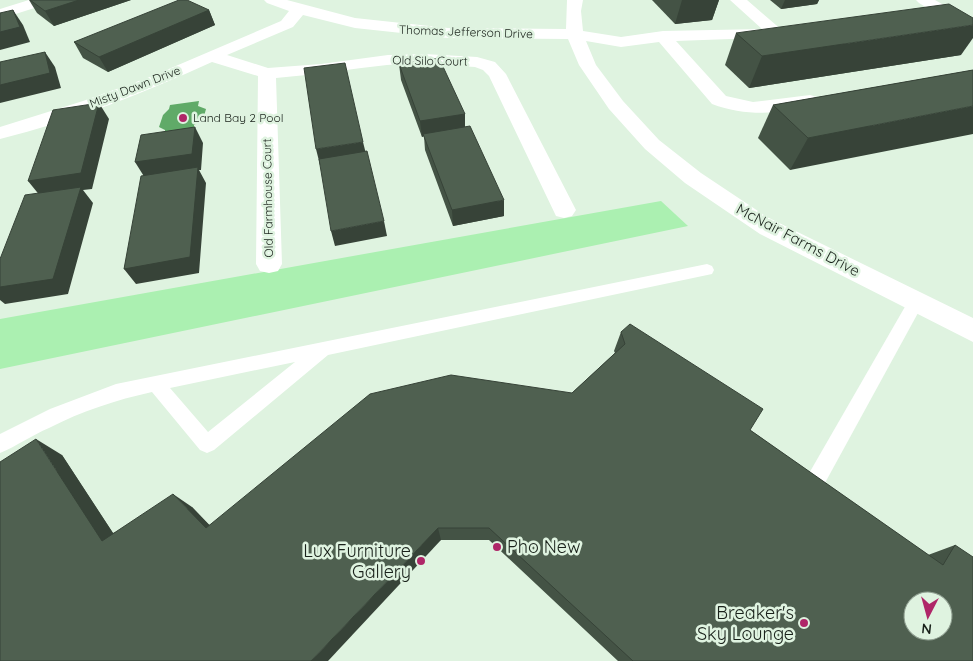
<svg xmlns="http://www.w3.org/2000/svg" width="973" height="661" font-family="Quicksand,sans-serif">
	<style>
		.green { fill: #abf0b1 }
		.water { fill: #60aa68 }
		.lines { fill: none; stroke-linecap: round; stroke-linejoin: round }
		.lane { fill: #fff; fill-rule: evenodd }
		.street { fill: #fff; fill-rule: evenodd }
		.wall { fill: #445345 }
		.shaded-wall { fill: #374338 }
		.building { fill: #4f6050; stroke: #374338; fill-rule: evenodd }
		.poi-dot { fill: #af2668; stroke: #dff3e0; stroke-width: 2 }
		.labels { text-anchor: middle; stroke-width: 5; stroke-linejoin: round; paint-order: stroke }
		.far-street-label { font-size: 12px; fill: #19211a; stroke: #dff3e0 }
		.far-poi-label { font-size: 12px; fill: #19211a; stroke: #dff3e0; text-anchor: start }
		.street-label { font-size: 15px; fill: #19211a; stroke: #dff3e0 }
		.near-poi-label { font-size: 18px; fill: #19211a; stroke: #dff3e0; text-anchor: end }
	</style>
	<rect width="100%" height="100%" fill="#dff3e0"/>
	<path class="green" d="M661,201l27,25 -688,143v-50z"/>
	<path class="water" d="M199,101l-1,5 8,3 -3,11 -9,5v7l-29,4v-6l-6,-3 4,-12 6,-6 1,-4z"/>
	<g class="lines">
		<g class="lane">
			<path d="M707,264l5,2 2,4 -2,4 -384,81 -114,95 -7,3 -7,-3 -48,-58c-36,8 -70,19 -103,36 -17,7 -32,18 -49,25v-19l50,-25 66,-25zM295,362l-87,70 -38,-44z"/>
			<path d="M916,296l6,2 2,4 -110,201 -7,3 -7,-3 -3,-7 3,-7 110,-191z"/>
		</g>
		<g class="street">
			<path d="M29,0h24l-3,3 -50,16v-10z"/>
			<path d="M264,0h23l68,18 93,10 118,1 1,-29h16l-2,11 2,20 38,6 42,-6 99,-2 -32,-29h17l36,31 2,3 -2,3 -107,4 50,55 27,6 57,-7 7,2 2,4 -2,4c-36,9 -70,12 -105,-1l-53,-62 -38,5 -35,-6 10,24 27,36 36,39 42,33 66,44 206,101v24l-213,-108 -75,-51 -40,-34 -36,-40 -30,-44 -11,-26 -120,-1 -93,-10 -52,-13 -10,12 -66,28 41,13 53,-4 67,-9 36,-1 53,3 18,5 11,12 70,136 -4,6 -8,2 -8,-2 -67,-140 -6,-6 -8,-3c-29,-2 -59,-5 -88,-2 -37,4 -74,10 -111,13l6,186 -4,7 -9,2 -9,-2 -4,-7 2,-188 -46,-14c-68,31 -139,59 -212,77v-12l83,-26 67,-24 131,-56 8,-10 -22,-8z"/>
			<path d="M916,0h19l38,22v12l-6,-2 -48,-29z"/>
		</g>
	</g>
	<g class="wall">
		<path d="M29,0h102l-77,26 -17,-13z"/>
		<path d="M652,0h67l-7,20 -37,4z"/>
		<path d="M770,0h49l-2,4 -36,5z"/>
		<path d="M209,10l6,15 -107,47 -25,-14 -9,-16z"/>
		<path d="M736,33l225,22 -212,33 -24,-23z"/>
		<path d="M399,64l66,50v13l39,89 -51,10 -28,-76 -1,-14 -2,1 -21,-57z"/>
		<path d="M973,70l-183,100 -32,-32 15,-33z"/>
		<path d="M621,332l129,98 178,125 27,-10 18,116h-355l-129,-121h-48l-441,121 62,-206 51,78 79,-26 17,18 363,-132 43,-40 -1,-2z"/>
	</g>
	<g class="shaded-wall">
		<path d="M79,0h52l-77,26 -9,-15z"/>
		<path d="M682,0h37l-7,20 -37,4z"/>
		<path d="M785,0h34l-2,4 -36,5z"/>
		<path d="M13,10l10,15 7,17 -30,8v-18z"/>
		<path d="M209,10l6,15 -107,47 -9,-15z"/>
		<path d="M973,25v13l-12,17 -212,33 13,-32z"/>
		<path d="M45,52l10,15 6,21 -61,15v-18z"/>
		<path d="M99,103l10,16 -17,70 -9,1 10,13 -25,91 -63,10 -5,-4v-13l41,-90 -13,-16z"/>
		<path d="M973,106v28l-183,36 18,-32z"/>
		<path d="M465,114v15l-42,5 1,2 -2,1 -2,-16z"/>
		<path d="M195,127l8,16 -2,27h-2l7,13 -7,90 -63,11 -12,-15 21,-91 -10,-16z"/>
		<path d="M363,142l4,16 -47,7 -4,-16z"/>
		<path d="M504,200v16l-51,10 -1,-16z"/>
		<path d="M384,221l3,15 -52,10 -4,-15z"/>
		<path d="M36,439l26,16 64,98 -24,-12z"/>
		<path d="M173,494l19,13 32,33 -18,-12z"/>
		<path d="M438,528l3,12 -113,121h-17z"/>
	</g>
	<g class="building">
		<path d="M30,0h49l-34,11z"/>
		<path d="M179,0h8l22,10 -110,47 -25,-15z"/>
		<path d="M949,4l24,14v7l-211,31 -26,-23z"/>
		<path d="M13,10l7,17 -20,5v-19z"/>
		<path d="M45,52l5,21 -50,12v-23z"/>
		<path d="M439,58l26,56 -45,7 -21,-57z"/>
		<path d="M345,63l18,79 -47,7 -12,-81z"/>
		<path d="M973,70v36l-165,32 -35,-33z"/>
		<path d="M99,103l-18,70 -53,8 25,-71z"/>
		<path d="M470,126l34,74 -52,10 -29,-76z"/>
		<path d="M195,127l-3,27 -57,8 6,-27z"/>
		<path d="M367,151l17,70 -53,10 -12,-72z"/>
		<path d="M198,167l-8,90 -66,12 17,-93z"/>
		<path d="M81,187l-28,92 -53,8v-28l25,-64z"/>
		<path d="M630,324l133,85 -13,21 193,135 12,-20 18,12v104h-340l-144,-133h-51l-127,133h-311v-199l36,-23 66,102 71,-47 33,34 164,-134 81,-19 121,18 53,-49 -4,-12zM913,601h30v30h-30z"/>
	</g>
	<g class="poi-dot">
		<circle cx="183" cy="118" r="5"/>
		<circle cx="497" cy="547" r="5"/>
		<circle cx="421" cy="561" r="5"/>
		<circle cx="804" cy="623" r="5"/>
	</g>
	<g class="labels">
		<g class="far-street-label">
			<text transform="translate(466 32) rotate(2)" y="4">Thomas Jefferson Drive</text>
			<text transform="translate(430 61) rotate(1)" y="4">Old Silo Court</text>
			<text transform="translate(135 87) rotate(-21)" y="4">Misty Dawn Drive</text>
			<text transform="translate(268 198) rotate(-91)" y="4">Old Farmhouse Court</text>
		</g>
		<g class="far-poi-label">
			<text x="193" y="122">Land Bay 2 Pool</text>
		</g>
		<g class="street-label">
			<text transform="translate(798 240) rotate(28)" y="5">McNair Farms Drive</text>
		</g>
		<g class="near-poi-label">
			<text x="507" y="553" text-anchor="start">Pho New</text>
			<text x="411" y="557">Lux Furniture<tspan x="411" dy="21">Gallery</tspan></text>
			<text x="794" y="619">Breaker's<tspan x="794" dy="21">Sky Lounge</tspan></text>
		</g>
	</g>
	<g transform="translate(928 616) rotate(186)"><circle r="24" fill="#dff3e0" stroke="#909f91"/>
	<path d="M0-4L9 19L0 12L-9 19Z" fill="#af2668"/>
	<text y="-8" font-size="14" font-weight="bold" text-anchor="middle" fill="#19211a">N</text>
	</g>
</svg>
